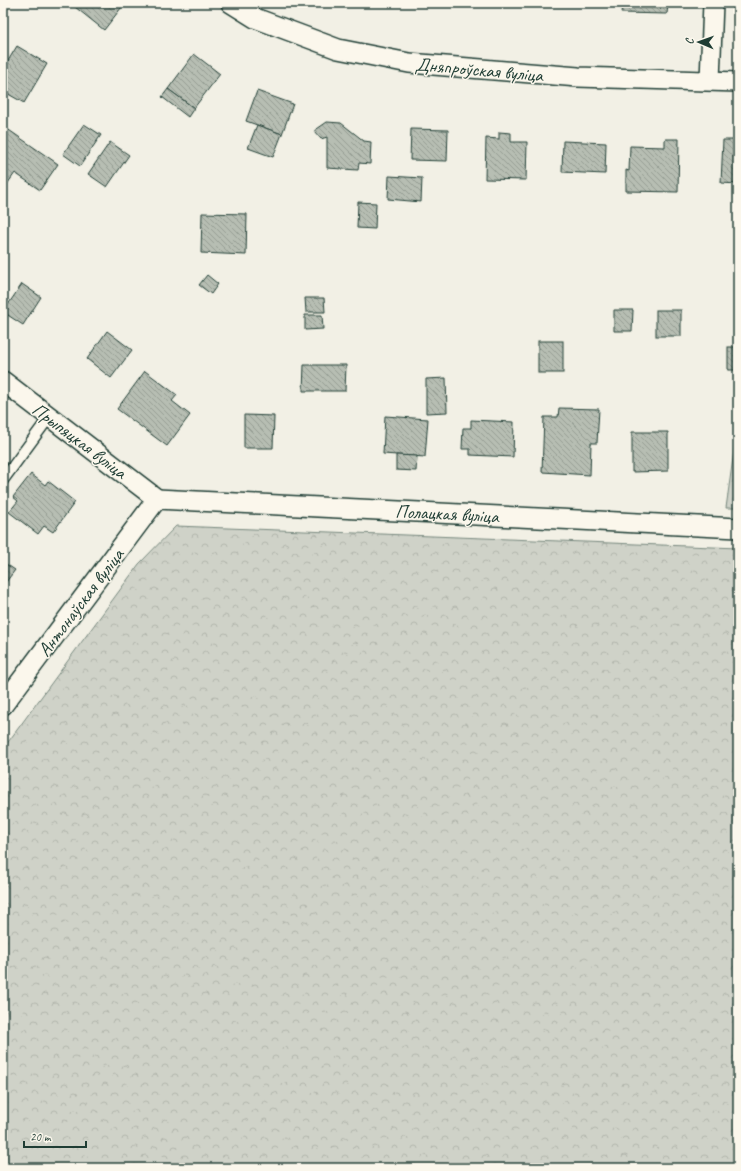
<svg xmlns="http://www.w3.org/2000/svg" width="741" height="1171" font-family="Caveat,sans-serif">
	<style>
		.forest { fill: url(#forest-crowns); stroke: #77887e }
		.building { fill: url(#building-back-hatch); stroke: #1f3d34 }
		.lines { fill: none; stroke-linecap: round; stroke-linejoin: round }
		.lane-casing { stroke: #1f3d34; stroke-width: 13 }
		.street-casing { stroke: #1f3d34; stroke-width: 22 }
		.lane { stroke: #fbf7ec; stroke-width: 10 }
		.street { stroke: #fbf7ec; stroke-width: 19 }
		.labels { text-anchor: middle; stroke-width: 3; stroke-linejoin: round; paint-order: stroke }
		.street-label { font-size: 19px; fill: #1f3d34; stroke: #fbf7ec }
	</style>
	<defs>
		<pattern id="forest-crowns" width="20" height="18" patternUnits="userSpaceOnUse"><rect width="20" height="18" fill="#cfd2c8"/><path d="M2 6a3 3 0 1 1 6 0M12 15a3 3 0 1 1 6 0" fill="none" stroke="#b1b5ac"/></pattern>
		<pattern id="building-back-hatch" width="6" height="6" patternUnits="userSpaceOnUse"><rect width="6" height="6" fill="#b7beb3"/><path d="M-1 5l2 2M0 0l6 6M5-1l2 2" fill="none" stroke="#949c92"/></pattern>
	</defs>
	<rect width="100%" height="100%" fill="#f2f0e5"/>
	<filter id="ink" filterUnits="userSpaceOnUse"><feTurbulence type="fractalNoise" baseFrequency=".025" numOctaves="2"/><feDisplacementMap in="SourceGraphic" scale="8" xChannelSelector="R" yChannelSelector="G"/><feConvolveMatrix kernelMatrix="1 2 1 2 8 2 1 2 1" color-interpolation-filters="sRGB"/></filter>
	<g filter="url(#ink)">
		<g class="forest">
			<path d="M738,422v86h-12z"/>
			<path d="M176,526l562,22v620h-735v-419l136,-185z"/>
		</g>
		<g class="building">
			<path d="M70,3h55l-21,27z"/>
			<path d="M622,3h46l-1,11 -46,-1z"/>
			<path d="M17,46l30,18 -23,39 -21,-12v-22z"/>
			<path d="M194,54l26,20 -26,34 -26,-19z"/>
			<path d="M168,89l26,19 -6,9 -26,-20z"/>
			<path d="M257,91l36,13 -11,30 -36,-13z"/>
			<path d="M327,122l14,1 23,18 7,1 -1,22 -11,-1 -1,7 -31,-2v-31l-6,2 -7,-8z"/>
			<path d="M84,124l17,11 -21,31 -17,-12z"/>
			<path d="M257,125l25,9 -9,23 -25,-9z"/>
			<path d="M3,126l55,38 -18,26 -25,-17 -12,17z"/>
			<path d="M411,129l37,1 -1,31 -37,-1z"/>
			<path d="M499,132l12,1v9h16l-1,38 -41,-1 1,-41 13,1z"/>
			<path d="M665,139h14l-1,53 -52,-1v-21l3,1 1,-25 35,1z"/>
			<path d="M723,140h15v44l-17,-1z"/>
			<path d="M563,141l43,2 -1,31 -43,-2z"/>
			<path d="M110,142l19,13 -22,32 -19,-13z"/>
			<path d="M389,176l33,2 -1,24 -33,-3z"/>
			<path d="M358,202l18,1 -1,26 -18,-1z"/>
			<path d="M202,213l45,1 -1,41 -45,-2z"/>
			<path d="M207,275l11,9 -7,10 -12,-9z"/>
			<path d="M22,284l19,13 -18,28 -20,-13z"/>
			<path d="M305,298h19l1,14h-19z"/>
			<path d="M614,310h19l-1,21h-18z"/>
			<rect x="656" y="310" width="25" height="26"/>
			<path d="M305,315h17l1,14 -18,1z"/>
			<path d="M107,331l25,19 -21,28 -24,-19z"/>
			<rect x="538" y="341" width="25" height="32"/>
			<rect x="728" y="347" width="10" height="23"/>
			<path d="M304,365h42l-1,26h-42z"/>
			<path d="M145,371l32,24 -5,6 18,14 -23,31 -50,-37z"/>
			<path d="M446,378l1,34 -21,1v-34z"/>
			<path d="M559,408l40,1 -2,34h-6l-1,32 -48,-3 2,-55h14z"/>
			<path d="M244,415l30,1 -1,32h-29z"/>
			<path d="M385,416l43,3 -3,38 -42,-3z"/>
			<path d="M471,420l43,2 -1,35 -43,-2v-6h-8l1,-21h8z"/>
			<path d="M632,432h36v39l-36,1z"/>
			<path d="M396,455l21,1 -1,15 -20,-1z"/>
			<path d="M31,474l14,11 3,-4 27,21 -22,30 -9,-6 -6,8 -29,-22 9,-11 -5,-4z"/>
			<path d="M3,562l12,8 -12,16z"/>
		</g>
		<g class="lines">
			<g class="lane-casing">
				<path id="lane" d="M3,480l47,-64"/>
			</g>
			<g class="street-casing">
				<g id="street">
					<path d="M231,3l24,15 83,31 71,14 169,14 160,5"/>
					<path d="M710,80l3,-77"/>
					<path d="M3,381l154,118"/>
					<path d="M157,499l581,29"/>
					<path d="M3,705l154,-206"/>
				</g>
			</g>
			<use href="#lane" class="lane"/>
			<use href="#street" class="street"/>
		</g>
	</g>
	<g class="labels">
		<g class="street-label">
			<text transform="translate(479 69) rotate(5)" y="7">Дняпроўская вуліца</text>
			<text transform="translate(80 440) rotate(37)" y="7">Прыпяцкая вуліца</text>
			<text transform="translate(447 513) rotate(3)" y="7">Полацкая вуліца</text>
			<text transform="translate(80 602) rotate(-53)" y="7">Антонаўская вуліца</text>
		</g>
	</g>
	<rect width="741" height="1171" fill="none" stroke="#fbf7ec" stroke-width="16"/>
	<rect x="8" y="8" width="725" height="1155" fill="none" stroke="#1f3d34" stroke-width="1.5" filter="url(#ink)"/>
	<g transform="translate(699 42) rotate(272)" stroke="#fbf7ec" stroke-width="3" paint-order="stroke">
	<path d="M0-3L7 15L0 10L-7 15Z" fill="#1f3d34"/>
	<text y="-6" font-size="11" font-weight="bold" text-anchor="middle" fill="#1f3d34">С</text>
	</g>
	<path d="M24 1141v6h62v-6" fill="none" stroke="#1f3d34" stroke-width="2"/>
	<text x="30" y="1141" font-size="12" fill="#1f3d34" stroke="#fbf7ec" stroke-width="3" paint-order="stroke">20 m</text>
</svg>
